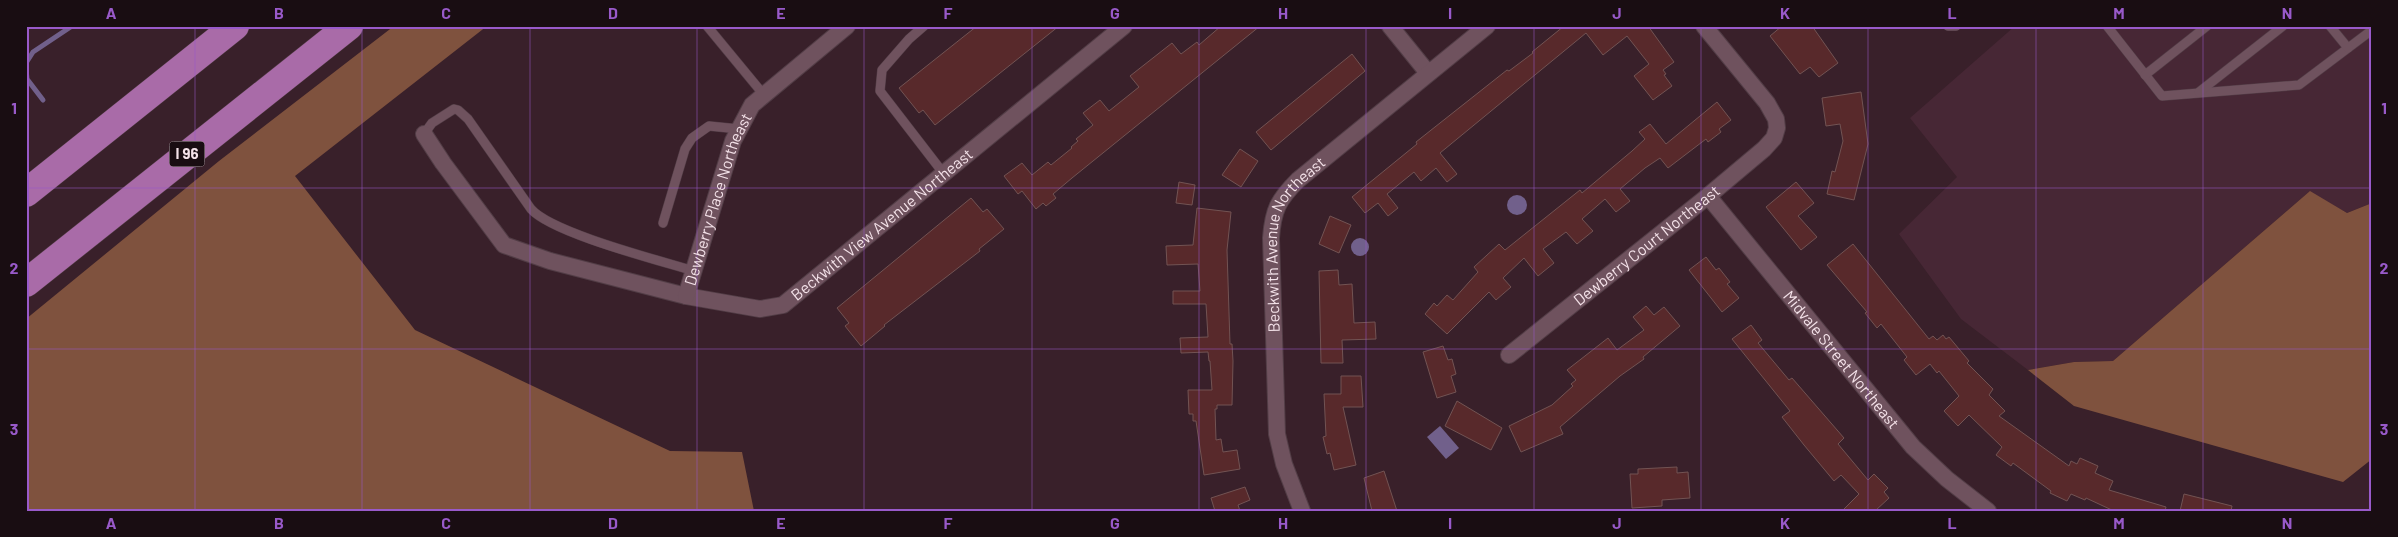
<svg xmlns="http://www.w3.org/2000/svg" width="2398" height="537" font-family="Barlow,sans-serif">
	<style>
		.built { fill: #472735 }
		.forest { fill: #7f523e }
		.water { fill: #71608b }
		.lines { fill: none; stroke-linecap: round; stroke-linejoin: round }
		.stream { stroke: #71608b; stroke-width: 5 }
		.building { fill: #58292b; stroke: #725353 }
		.lane-casing { stroke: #523d46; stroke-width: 10 }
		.street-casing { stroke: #523d46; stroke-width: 18 }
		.highway-casing { stroke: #523d46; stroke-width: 29 }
		.lane { stroke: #6f525e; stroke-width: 9 }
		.street { stroke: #6f525e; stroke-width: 16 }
		.highway { stroke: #a96ba8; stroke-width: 28 }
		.grid { fill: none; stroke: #995aca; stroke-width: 1; stroke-opacity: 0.55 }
		.labels { text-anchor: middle; stroke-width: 4; stroke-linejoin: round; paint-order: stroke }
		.shield { fill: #190d12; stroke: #b2a2a8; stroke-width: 1 }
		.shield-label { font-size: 15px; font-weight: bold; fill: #f4e2e9 }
		.street-label { font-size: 16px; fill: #f4e2e9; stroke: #190d12 }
		.neatline { fill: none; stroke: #995aca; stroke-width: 2 }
		.grid-label { font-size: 16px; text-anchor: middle; font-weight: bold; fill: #995aca }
	</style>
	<rect width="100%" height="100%" fill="#39202a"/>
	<path class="built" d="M2015,26h357v177l-25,10 -38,-21 -196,169 -39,1 -46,8 -67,-51 -62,-85 58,-57 -47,-59z"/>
	<g class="forest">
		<path d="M394,26h93l-192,150 120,154 255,121 72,1 12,59h-728v-192l193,-158z"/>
		<path d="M2310,191l37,22 25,-10v256l-29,23 -269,-76 -46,-36 46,-8 39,-1z"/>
	</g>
	<g class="water">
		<circle cx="1517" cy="205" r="10"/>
		<circle cx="1360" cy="247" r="9"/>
		<path d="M1440,426l19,22 -13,11 -19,-22z"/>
	</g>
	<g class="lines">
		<g class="stream">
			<path d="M26,63l7,-11 39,-26"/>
			<path d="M26,69l1,10 16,21"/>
		</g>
	</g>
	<g class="building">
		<path d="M977,26h82l-124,99 -12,-15 -4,3 -20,-25z"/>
		<path d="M1221,26h39l-188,152 -19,16 3,4 -10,8 -3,-3 -7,6 -14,-18 -4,3 -14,-18 18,-13 10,12 16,-13 3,3 21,-17 -1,-1 7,-6 -2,-2 17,-14 -10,-12 17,-13 9,11 30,-24 -9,-11 42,-33 9,11 16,-12 2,3z"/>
		<path d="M1564,26h84l26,36 -11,8 3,4 -2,1 8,11 -19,14 -19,-24 15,-12 -22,-28 -24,19 -17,-22 -146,120 17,21 -10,8 -11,-14 -15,13 -7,-9 -27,22 11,14 -10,8 -10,-13 -13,10 -13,-16 65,-53 -1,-2 91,-72 2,1 24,-18 -1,-1z"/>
		<path d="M1782,26h30l26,37 -19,14 -9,-10 -10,7 -30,-38z"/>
		<path d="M1352,54l13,17 -94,79 -15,-18z"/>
		<path d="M1861,92l7,52 -14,56 -27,-6 5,-23 3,1 8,-31 -3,-17 -14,2 -4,-28z"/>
		<path d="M1717,102l14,18 -12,9 2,3 -13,10 -2,-3 -38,29 -8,-10 -15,10 -25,21 10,12 -14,11 -11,-13 -23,20 11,12 -16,13 -11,-12 -23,17 11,14 -16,13 -14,-18 -21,20 8,9 -15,13 -7,-8 -42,42 -22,-20 9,-11 3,3 10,-11 6,5 25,-28 -4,-5 25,-23 6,6 75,-60 2,3 50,-42 13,-12 -6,-7 11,-8 16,20z"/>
		<path d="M1240,149l18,12 -17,26 -19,-12z"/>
		<path d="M1179,182l16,3 -3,20 -16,-2z"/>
		<path d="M1796,182l18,21 -16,13 19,21 -16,13 -35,-43z"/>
		<path d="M971,198l12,14 4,-3 17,20 -25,20 1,2 -96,74 1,1 -24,20 -16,-20 4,-3 -12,-15z"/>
		<path d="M1197,208l34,4 -4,38 3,94h2l1,17 -1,44h-15v4h-2l1,31 5,-1 2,13 14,-2 3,19 -36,6 -8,-54h-3v-7h-4l-1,-24h24l-2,-29h-1l-1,-9 -27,1 -1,-15 28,-1 -2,-33h-33v-13h27l-2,-27 -31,1 -1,-19 27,-1z"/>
		<path d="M1330,216l21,9 -12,28 -20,-9z"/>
		<path d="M1853,244l76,95 4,-3 4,4 6,-5 3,4 3,-2 20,24 -2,2 26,26 -4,6 16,16 -6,5 70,50 2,-5 6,3 3,-6 18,8 -3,7 18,8 -4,9 57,17 -1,4h-51l-28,-13 -1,2 -14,-6 -4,7 -17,-8 1,-2 -38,-28 -2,3 -15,-11 6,-8 -33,-32 -11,11 -14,-15 15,-15 -20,-25 -2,2 -7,-9 -14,11 -12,-15 3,-3 -26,-33 -4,4 -12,-15 2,-1 -40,-47z"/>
		<path d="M1706,257l10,13 3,-2 11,14 -3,2 12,14 -17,14 -33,-42z"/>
		<path d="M1338,270l1,15 13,-1 2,39 21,-1 1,17 -34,1 1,23h-22l-2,-92z"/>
		<path d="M1646,306l8,9 10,-8 16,19 -37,31 1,2 -24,17 -60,51 3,7 -42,18 -12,-26 43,-21 21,-19 -2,-2 5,-4 -9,-10 41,-32 9,12 27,-20 -11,-13z"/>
		<path d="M1751,325l11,15 -4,3 31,37 3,-2 52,60 -6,6 30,36 6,-6 14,14 -4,4 5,6 -14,13h-33l17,-17 -18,-19 -7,6 -30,-36 -22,-28 8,-6 -58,-72z"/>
		<path d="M1443,346l5,14 4,-1 4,15 -5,2 5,16 -19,6 -14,-46z"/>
		<path d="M1341,376h20l2,31h-20l13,58 -22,5 -4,-17 -3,1 -4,-17 3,-1 -2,-42h17z"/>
		<path d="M1457,401l45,27 -11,22 -46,-24z"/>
		<path d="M1677,467v6l11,-1 2,26 -28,2v6l-30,2 -2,-34h8v-5z"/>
		<path d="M1384,471l13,40h-25l-8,-33z"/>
		<path d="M1245,487l5,13 -12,5 2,6h-25l-4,-13z"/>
		<path d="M2184,494l48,12 -1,5h-51z"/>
	</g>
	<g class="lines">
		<g class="lane-casing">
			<g id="lane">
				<path d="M707,26l57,69"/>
				<path d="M924,26l-15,13 -27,31 -2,21 64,83"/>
				<path d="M1948,26h8"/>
				<path d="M2107,26l55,70 137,-11 73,-55"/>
				<path d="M2330,26l18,22"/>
				<path d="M2145,75l62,-49"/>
				<path d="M2199,92l84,-66"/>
				<path d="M424,134l8,-11 22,-14 4,1 10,9 63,90c21,24 127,51 163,62"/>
				<path d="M663,223l22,-74 7,-11 17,-12 30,3"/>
			</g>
		</g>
		<g class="street-casing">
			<g id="street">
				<path d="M1390,26l38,47"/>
				<path id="s1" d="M424,134l19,29 61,82 46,16 136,35 74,13 23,-4 341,-279"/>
				<path id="s2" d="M1708,196l205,251 34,32 41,32"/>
				<path id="s3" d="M686,296l47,-155 19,-36 95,-79"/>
				<path id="s4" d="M1509,355l199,-159 56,-47 10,-11 3,-10 -1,-9 -9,-16 -63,-77"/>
				<path id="s5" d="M1302,511l-18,-47 -7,-30 -6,-196c2,-28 7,-38 27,-58l189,-154"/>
			</g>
		</g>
		<g class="highway-casing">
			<g id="highway">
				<path d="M26,193l209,-167"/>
				<path d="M26,283l323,-257"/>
			</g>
		</g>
		<use href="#lane" class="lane"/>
		<use href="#street" class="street"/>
		<use href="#highway" class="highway"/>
	</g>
	<path class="grid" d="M195,26v485M362,26v485M530,26v485M697,26v485M864,26v485M1032,26v485M1199,26v485M1366,26v485M1534,26v485M1701,26v485M1868,26v485M2036,26v485M2203,26v485M26,188h2346M26,349h2346"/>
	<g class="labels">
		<rect class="shield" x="169.5" y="141.5" width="35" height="25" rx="4"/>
		<g class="shield-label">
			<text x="187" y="159">I 96</text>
		</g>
		<g class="street-label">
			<text dy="6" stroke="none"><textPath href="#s3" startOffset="102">Dewberry Place Northeast</textPath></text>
			<text dy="6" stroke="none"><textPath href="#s1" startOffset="552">Beckwith View Avenue Northeast</textPath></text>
			<text dy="6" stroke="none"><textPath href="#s4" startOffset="176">Dewberry Court Northeast</textPath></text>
			<text dy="6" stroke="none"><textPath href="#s5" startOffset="279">Beckwith Avenue Northeast</textPath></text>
			<text dy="6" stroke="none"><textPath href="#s2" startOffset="211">Midvale Street Northeast</textPath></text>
		</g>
	</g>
	<rect width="2398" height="537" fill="none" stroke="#190d12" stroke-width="55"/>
	<rect x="28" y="28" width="2342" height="482" class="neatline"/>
	<g class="grid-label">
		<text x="111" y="19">A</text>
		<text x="279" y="19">B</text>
		<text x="446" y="19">C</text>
		<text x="613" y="19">D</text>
		<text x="781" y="19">E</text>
		<text x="948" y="19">F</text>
		<text x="1115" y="19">G</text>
		<text x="1283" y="19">H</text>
		<text x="1450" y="19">I</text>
		<text x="1617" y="19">J</text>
		<text x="1785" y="19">K</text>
		<text x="1952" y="19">L</text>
		<text x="2119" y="19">M</text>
		<text x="2287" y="19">N</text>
		<text x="14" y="114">1</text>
		<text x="2384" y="114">1</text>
		<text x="14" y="274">2</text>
		<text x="2384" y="274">2</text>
		<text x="14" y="435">3</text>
		<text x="2384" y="435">3</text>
		<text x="111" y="529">A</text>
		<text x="279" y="529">B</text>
		<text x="446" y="529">C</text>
		<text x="613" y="529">D</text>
		<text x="781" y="529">E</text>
		<text x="948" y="529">F</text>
		<text x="1115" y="529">G</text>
		<text x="1283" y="529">H</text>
		<text x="1450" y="529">I</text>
		<text x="1617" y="529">J</text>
		<text x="1785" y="529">K</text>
		<text x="1952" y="529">L</text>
		<text x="2119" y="529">M</text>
		<text x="2287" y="529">N</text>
	</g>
</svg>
